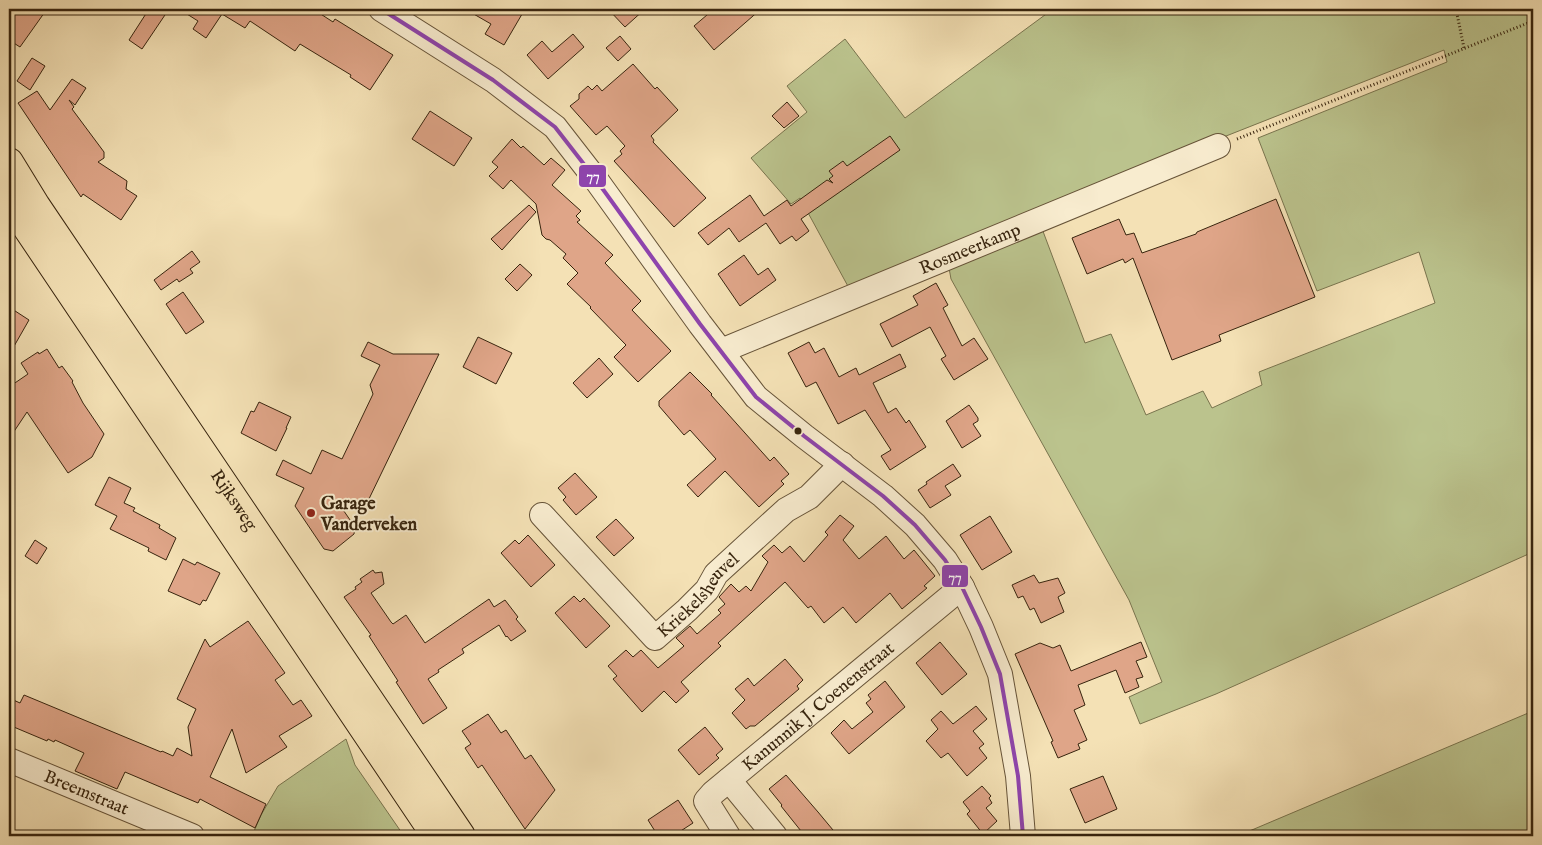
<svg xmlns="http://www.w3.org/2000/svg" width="1542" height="845" font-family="'IM FELL English',serif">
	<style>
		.green { fill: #bbc38d; stroke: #79744e }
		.building { fill: #dfa588; stroke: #37240e }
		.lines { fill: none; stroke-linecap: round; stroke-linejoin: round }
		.minor-casing { stroke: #665338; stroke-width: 26 }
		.major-casing { stroke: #37240e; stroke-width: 30 }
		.path { stroke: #37240e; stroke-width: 3; stroke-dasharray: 1 2.5; stroke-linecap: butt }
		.minor { stroke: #f8eccf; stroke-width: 24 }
		.major { stroke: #f4e1b5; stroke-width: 28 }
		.bus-1-casing { stroke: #f8eccf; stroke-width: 8 }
		.bus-1 { stroke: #8e44ad; stroke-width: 4 }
		.bus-dot { fill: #37240e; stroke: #f8eccf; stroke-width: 2 }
		.poi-dot { fill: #8f2418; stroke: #f8eccf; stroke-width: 2 }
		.labels { text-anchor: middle; stroke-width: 4; stroke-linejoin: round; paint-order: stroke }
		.street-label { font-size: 18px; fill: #37240e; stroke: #f8eccf }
		.poi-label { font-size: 18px; font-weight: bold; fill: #37240e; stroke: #f8eccf; text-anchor: start }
		.line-badge { stroke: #f8eccf; stroke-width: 2 }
		.badge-label { font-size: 14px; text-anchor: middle; font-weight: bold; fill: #fff }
	</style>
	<rect width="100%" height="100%" fill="#f4e1b5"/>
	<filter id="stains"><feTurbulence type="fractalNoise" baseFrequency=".004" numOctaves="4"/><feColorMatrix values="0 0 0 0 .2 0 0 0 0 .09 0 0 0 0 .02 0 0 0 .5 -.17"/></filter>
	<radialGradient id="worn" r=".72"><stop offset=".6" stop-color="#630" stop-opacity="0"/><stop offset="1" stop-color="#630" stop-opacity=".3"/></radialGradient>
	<g class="green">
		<path d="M1053,9h480v543l-317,142 -76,30 -11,-27 33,-15 -33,-82 -178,-321 -2,-11 92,-42 44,117 26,-9 35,81 57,-24 9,17 50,-23 -3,-13 176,-69 -16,-51 -102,39 -59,-153 189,-76 -3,-12 -261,103 -333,137 -50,-92 -9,6 -40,-46 56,-46 -20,-26 58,-47 60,79z"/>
		<path d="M1533,711v125h-296l3,-1z"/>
		<path d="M346,739l9,26 49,71h-152l9,-21 17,-29z"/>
	</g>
	<g class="building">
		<path d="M9,9h38l-27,38 -11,-7z"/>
		<path d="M149,9h20l-27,40 -13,-9z"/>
		<path d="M179,9h134l20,13 2,-3 58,36 -23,35 -20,-13 1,-2 -51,-31 -5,7 -45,-30 -5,7 -23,-14 -16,24 -13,-9 5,-8z"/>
		<path d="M465,9h60l-21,36 -19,-11 6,-10z"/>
		<path d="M608,9h37l-20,18z"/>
		<path d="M714,9h47l-47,41 -20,-24z"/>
		<path d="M573,34l11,13 -36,32 -21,-24 15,-14 10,11z"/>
		<path d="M620,36l11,13 -13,12 -12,-13z"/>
		<path d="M32,58l13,8 -15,24 -13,-9z"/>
		<path d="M633,64l22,25 2,-2 21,23 -27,26 3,4 -1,2 53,56 -32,29 -60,-66 8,-7 -2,-3 5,-5 -18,-20 -11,9 -26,-29 9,-7v-5l9,-8 4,4 5,-5 5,6z"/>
		<path d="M72,79l14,9 -11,17 -6,-5 5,7 -2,2 32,43v6l-6,4 29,19 -1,8 11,7 -16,24 -38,-26 -2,3 -63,-94 19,-12 13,19z"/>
		<path d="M787,102l12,14 -15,12 -12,-12z"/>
		<path d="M430,111l42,27 -18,28 -42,-27z"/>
		<path d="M890,136l10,14 -99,69 8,12 -13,10 -4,-5 -12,8 -14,-21 -27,19 -10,-14 -21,17 -10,-12 52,-38 14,21 23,-16 4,6 36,-26 6,3 -4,-4 4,-3 -4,-5 14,-10 4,5z"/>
		<path d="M512,139l9,9 2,-2 21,19 7,-7 14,12 -13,15 29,26 -5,5 4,4 -3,2 36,33 -8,8 36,38 -9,9 39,41 -33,31 -24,-25 12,-12 -36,-37 1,-1 -24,-23 11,-11 -15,-15 3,-4 -16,-14 -4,-1 -4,-4 -6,-31 -25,-24 -8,9 -14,-13 9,-9 -6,-5z"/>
		<path d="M1276,199l39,98 -96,38 2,6 -49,19 -39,-102 -8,5 -2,-4 -36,15 -15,-36 47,-19 7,16 8,-2 8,20 54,-19 1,-2z"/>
		<path d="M529,205l7,7 -34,38 -11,-11z"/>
		<path d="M192,251l8,11 -10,7 3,4 -14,9 -2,-3 -16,11 -7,-10z"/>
		<path d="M744,255l14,20 10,-7 8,12 -36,26 -22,-32z"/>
		<path d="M520,264l12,11 -15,16 -12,-12z"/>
		<path d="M936,283l12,22 -5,3 19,38 12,-8 14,21 -34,21 -13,-21 5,-3 -16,-29 -38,20 -12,-23 38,-19 -5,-9z"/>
		<path d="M183,292l21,30 -18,12 -20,-30z"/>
		<path d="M9,307l20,13 -20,35z"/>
		<path d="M478,337l34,16 -16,31 -33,-17z"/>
		<path d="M368,342l25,12h46l-72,149 -28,1 16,23 -1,7 -21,17 -9,-2 -29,-43 9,-18 -28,-13 7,-15 28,14 11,-24 20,9 31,-65 -3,-9 10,-20 -19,-9z"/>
		<path d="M809,342l6,11 9,-5 15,29 17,-9 3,7 41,-21 6,13 -33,16 15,30 8,-5 10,15 3,-3 17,27 -36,23 -9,-14 10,-6 -26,-40 -27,14 -22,-42 -10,5 -18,-34z"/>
		<path d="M47,349l12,19 3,-2 11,15 -1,1 11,21 21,31 -12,23 -24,16 -41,-61 -18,27v-52l19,-13 -7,-11 17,-11 1,2z"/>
		<path d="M599,358l14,16 -26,24 -14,-15z"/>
		<path d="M690,372l22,22 -1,1 59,66 4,-4 15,17 -8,7 3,3 -25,23 -34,-36 -27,26 -11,-12 29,-26 -26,-29 -6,5 -25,-29v-5z"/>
		<path d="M259,402l32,15 -5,11h1l-11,23 -35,-18 10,-22 3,1z"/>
		<path d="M969,405l9,13v3l-5,3 8,12 -19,12 -16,-27z"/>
		<path d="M953,464l8,12 -16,10 6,9 -21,13 -12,-18 9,-6 -1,-2z"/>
		<path d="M575,473l22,24 -21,18 -13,-15 3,-3 -8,-9z"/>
		<path d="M109,477l22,11 -7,15 11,5 -2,3 27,14 -1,3 17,10 -10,22 -18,-9 1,-3 -39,-19 7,-13 -22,-11z"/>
		<path d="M840,515l14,11 -11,14 16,19 27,-23 18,23 10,-9 21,26 -11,10 3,2 -25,21 -12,-16 -34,30 -13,-16 -19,16 -13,-17 -3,2 -23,-26 -67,61 3,3 -40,36 8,9 -13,12 -12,-12 -22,21 -29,-33 4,-3 -9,-10 18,-16 7,7 8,-7 17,18 26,-22 -8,-8 14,-12 7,8 24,-21 -3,-3 7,-6 -6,-7 12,-13 8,8 7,-6 5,5 17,-29 -6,-6 12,-11 8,8 8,-7 14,16 24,-27 -3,-3z"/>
		<path d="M990,516l22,36 -30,18 -22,-35z"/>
		<path d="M616,519l18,19 -20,18 -18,-19z"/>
		<path d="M528,535l27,30 -24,22 -30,-34 14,-13 4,4z"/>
		<path d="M35,540l12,8 -10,16 -12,-8z"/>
		<path d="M183,559l12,6 2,-3 23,11 -14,28 -3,-1 -3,5 -32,-14z"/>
		<path d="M373,570l2,3 7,-1 2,12 -13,9 20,29 2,2 13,-9 19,28 64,-44 5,8 11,-7 13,17 -2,2 10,12 -15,10 -4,-5 -1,1 -7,-12 -37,24 2,4 -26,17 1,2 -11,7 19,29 -24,16 -27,-42 2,-1 -29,-45 2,-1 -27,-38 12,-8 -1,-2 7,-5 -2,-3z"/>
		<path d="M1034,575l5,8 19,-5 7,15 -7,4 6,15 -23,11 -7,-15 -4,2 -7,-14 -5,2 -6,-13z"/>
		<path d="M574,596l6,6 4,-4 26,28 -24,22 -31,-35z"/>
		<path d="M248,621l37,52 -10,7 18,25 8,-5 11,16 -33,20 8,11 -41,26 -14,-44 -22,48 56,27 -11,24 -55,-29 -2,4 -73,-31 -8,17 -42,-18 9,-18 -29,-13 -1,2 -6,-3 -1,2 -38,-16v-27l11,5 4,-8 137,57 1,-1 11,5 4,-8 15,8 -4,-29 8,-18 -19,-10 28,-60 5,8z"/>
		<path d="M940,642l27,32 -25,21 -26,-32z"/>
		<path d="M1141,642l6,15 -11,4 7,16 -7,2 3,8 -14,6 -9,-23 -38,15 7,20 -11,5 13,30 -9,4 2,5 -22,9 -7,-16 2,-1 -38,-87 25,-11 13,5 7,-3 11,26z"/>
		<path d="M785,659l18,21 -6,6 2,3 -44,37h-5l-4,3 -14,-16 13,-13 -10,-11 13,-11 6,8z"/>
		<path d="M885,681l20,26 -56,47 -18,-21 13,-13 8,9 21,-17 -7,-9 5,-4 -3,-4z"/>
		<path d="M976,706l11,13 -14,12 11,13 -5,4 8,10 -20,18 -19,-23 -7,5 -15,-17 12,-12 -7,-9 10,-9 12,13z"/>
		<path d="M488,714l13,19 5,-3 19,29 6,-4 24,35 -30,39 -43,-64 -4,3 -13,-20 6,-4 -9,-13z"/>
		<path d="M705,727l18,22 -7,6 3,3 -20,17 -21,-25z"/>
		<path d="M786,775l32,37 20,24h-33l-24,-30 1,-1 -13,-16z"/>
		<path d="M1103,776l14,33 -32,14 -15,-34z"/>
		<path d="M982,786l9,10 -2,2 3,5 -6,5 11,13 -14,13 -16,-20 3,-3 -7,-9z"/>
		<path d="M678,800l15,23 -20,13h-15l-10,-16z"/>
	</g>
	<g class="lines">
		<g class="minor-casing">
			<g id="minor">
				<path d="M381,9l112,71 62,47 42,54 103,143 56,73 48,39 79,60 32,29 30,35 17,27 19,40 19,47 18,102 5,60"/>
				<path id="s1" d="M721,351l497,-205"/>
				<path id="s2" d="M542,515l113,123 32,-28 20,-20 9,-16 70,-64 23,-13 33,-33"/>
				<path id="s3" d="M9,760l183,76"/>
				<path d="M729,780l46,56"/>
				<path id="s4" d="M728,836l-22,-35 7,-8 249,-206"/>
			</g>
		</g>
		<g class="major-casing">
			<g id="major">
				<path id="s5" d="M9,162l27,44 425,630"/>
				<path d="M9,201l427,635"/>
			</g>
		</g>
		<g class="path">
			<path d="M1456,9l8,39"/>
			<path d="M1237,139l296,-118"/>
		</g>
		<use href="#minor" class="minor"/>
		<use href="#major" class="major"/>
		<g class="bus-1-casing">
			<path id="bus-1" d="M381,9l112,71 62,47 42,54 103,143 56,73 48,39 79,60 32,29 30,35 17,27 19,40 19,47 18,102 5,60"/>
		</g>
		<use href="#bus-1" class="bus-1"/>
	</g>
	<circle class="bus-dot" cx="798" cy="431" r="4.5"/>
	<circle class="poi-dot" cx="311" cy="513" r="5"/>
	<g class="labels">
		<g class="street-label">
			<text dy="6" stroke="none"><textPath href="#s1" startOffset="269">Rosmeerkamp</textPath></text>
			<text dy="6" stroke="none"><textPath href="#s5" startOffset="406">Rijksweg</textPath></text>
			<text dy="6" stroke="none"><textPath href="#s2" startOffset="228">Kriekelsheuvel</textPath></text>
			<text dy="6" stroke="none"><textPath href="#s4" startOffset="188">Kanunnik J. Coenenstraat</textPath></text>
			<text dy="6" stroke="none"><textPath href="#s3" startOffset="84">Breemstraat</textPath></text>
		</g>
		<g class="poi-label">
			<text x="321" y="509">Garage<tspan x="321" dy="21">Vanderveken</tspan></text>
		</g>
	</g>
	<g class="line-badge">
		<rect x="578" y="164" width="29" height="24" rx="5" fill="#8e44ad"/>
		<rect x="941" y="564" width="28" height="24" rx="5" fill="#8e44ad"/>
	</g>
	<g class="badge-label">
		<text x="593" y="180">77</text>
		<text x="955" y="581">77</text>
	</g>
	<rect width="1542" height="845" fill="none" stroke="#f4e1b5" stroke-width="30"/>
	<rect x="10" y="10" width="1522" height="825" fill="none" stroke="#37240e" stroke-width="2.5"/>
	<rect x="15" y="15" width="1512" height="815" fill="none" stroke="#37240e"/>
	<rect width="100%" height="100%" filter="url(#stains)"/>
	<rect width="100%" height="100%" fill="url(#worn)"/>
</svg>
